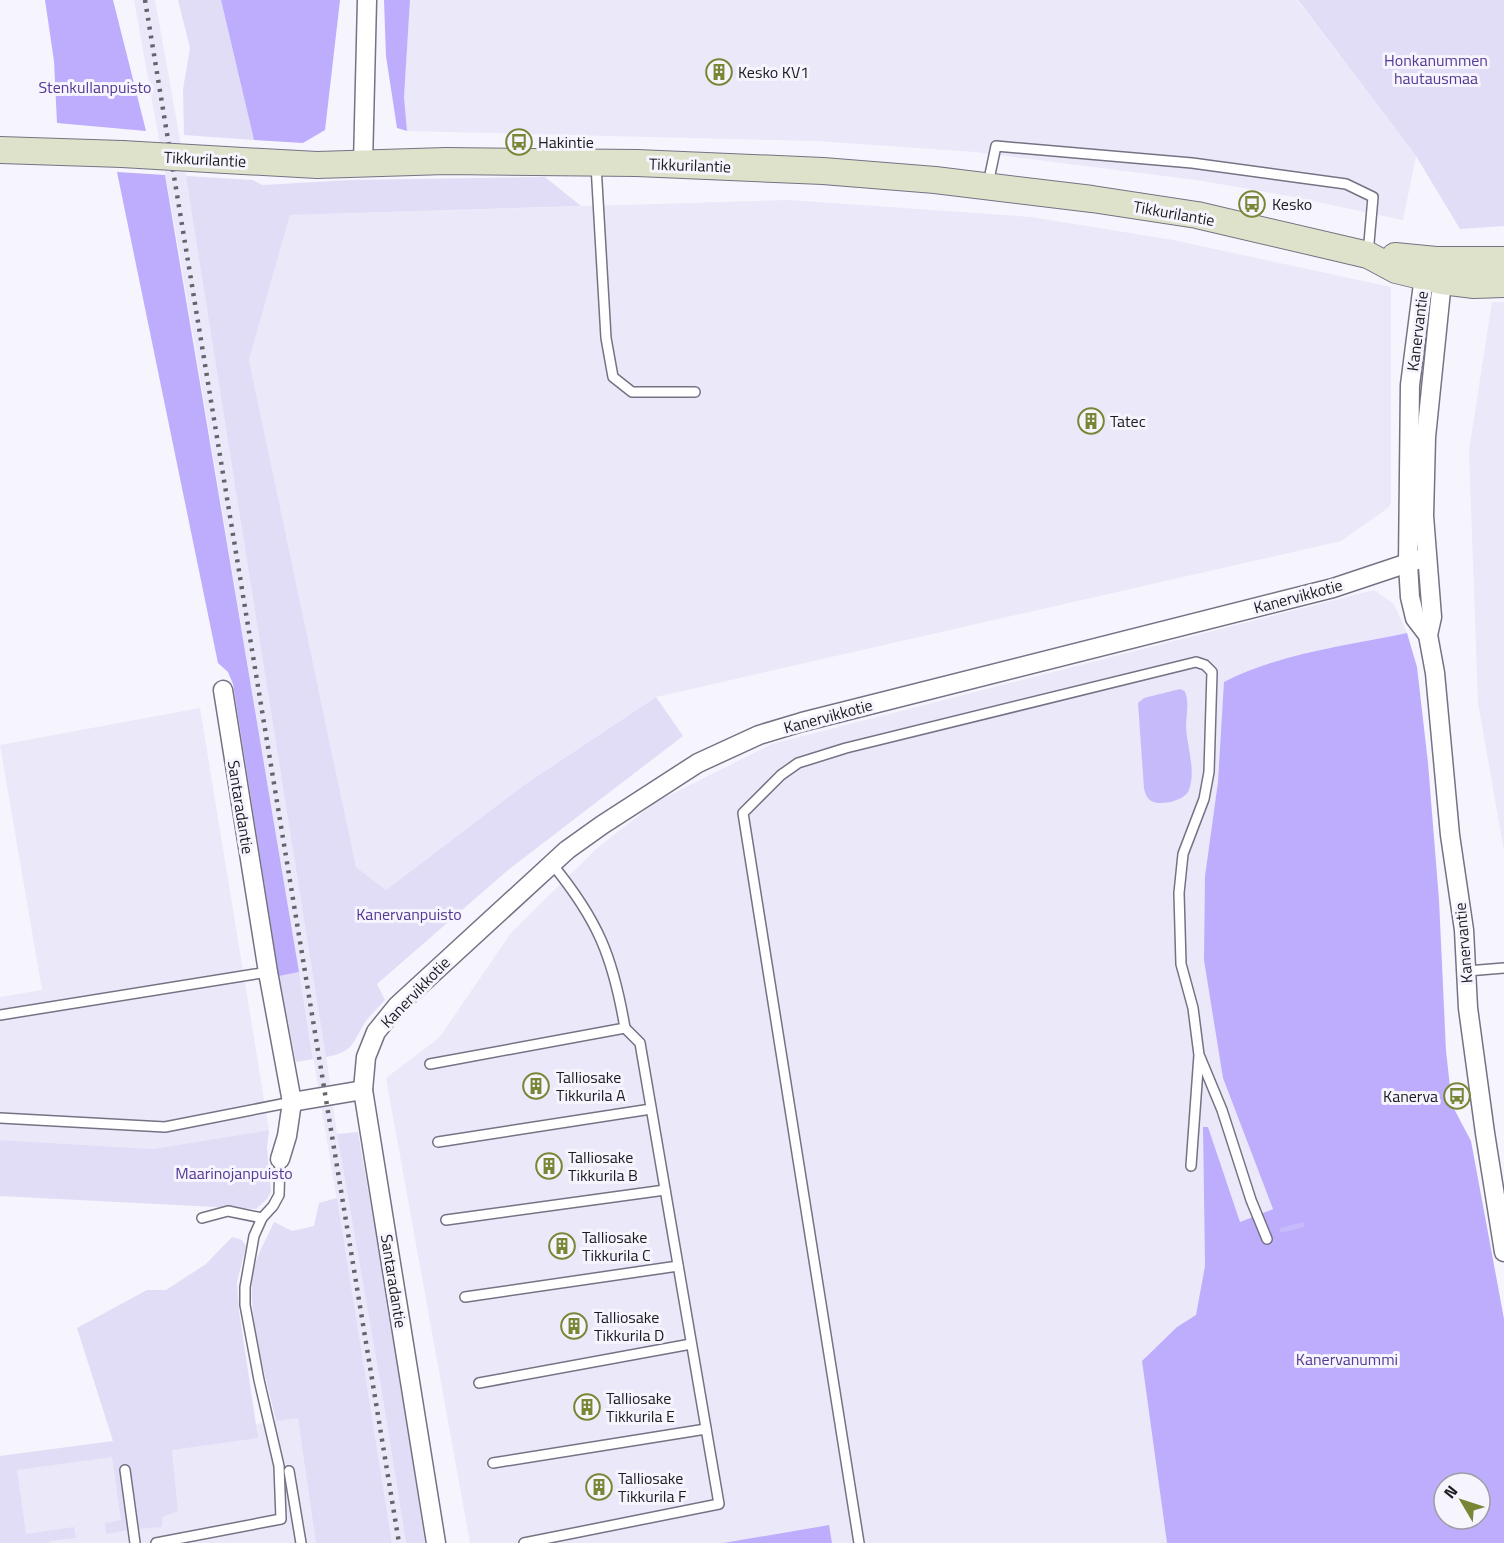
<svg xmlns="http://www.w3.org/2000/svg" width="1504" height="1543" font-family="'Titillium Web',sans-serif">
	<style>
		.built { fill: #ebe8f9 }
		.green { fill: #e1ddf7 }
		.forest { fill: #beacfd; fill-rule: evenodd }
		.water { fill: #c7bafb }
		.lines { fill: none; stroke-linecap: round; stroke-linejoin: round }
		.stream { stroke: #c7bafb; stroke-width: 5 }
		.service-casing { stroke: #757284; stroke-width: 12 }
		.minor-casing { stroke: #757284; stroke-width: 21 }
		.secondary-casing { stroke: #757284; stroke-width: 28 }
		.service { stroke: #fff; stroke-width: 9 }
		.minor { stroke: #fff; stroke-width: 18 }
		.secondary { stroke: #dee2ca; stroke-width: 26 }
		.rail { stroke: #65636b; stroke-width: 4.5; stroke-dasharray: 3 6; stroke-linecap: butt }
		.secondary-bridge-casing { stroke: #757284; stroke-width: 28; stroke-linecap: butt }
		.secondary-bridge { stroke: #dee2ca; stroke-width: 26 }
		.labels { text-anchor: middle; stroke-width: 6; stroke-linejoin: round; paint-order: stroke }
		.park-label { font-size: 16px; fill: #563995; stroke: #f6f4fd }
		.poi-label { font-size: 16px; fill: #1d1b22; stroke: #f6f4fd; text-anchor: start }
		.street-label { font-size: 16px; fill: #1d1b22; stroke: #f6f4fd }
	</style>
	<rect width="100%" height="100%" fill="#f6f4fd"/>
	<g class="built">
		<path d="M134,0h21l36,201 132,832 14,101 44,253 25,156h-14l-52,-324 -162,-974z"/>
		<path d="M410,0h887l119,156 -13,64 -114,-24 -93,-16 -221,-28 -159,-11 -409,-10 -3,-34z"/>
		<path d="M789,200l242,17 142,23 218,47v216l-3,5 -47,33 -685,156 -132,88 -138,105 -30,-23 -107,-507 41,-145z"/>
		<path d="M1492,302h12v549l-26,-148 -9,-252z"/>
		<path d="M1374,590l20,14 13,29 -110,23 -79,126 -13,94 18,202 50,131 -33,13 -32,-95h-5l2,139 -9,50 -19,11 -35,34 25,182h-335l-4,-18 -105,18h-253l-84,-465 53,-40 72,-105 85,-84 60,-47 116,-58z"/>
		<path d="M200,708l69,422 -116,19 -153,-9v-143l42,-7 -42,-245z"/>
		<path d="M307,1416l17,127h-310l-14,-87 256,-32z"/>
	</g>
	<g class="green">
		<path d="M178,0h43l33,140 -70,-5 -1,-46 7,-41z"/>
		<path d="M1298,0h206v226l-44,3 -44,-73z"/>
		<path d="M186,176l67,4 9,5 88,-5 195,-3 36,29 -291,9 -41,145 107,507 30,23 138,-105 132,-88 27,39 -175,134 -131,114 8,16c-6,7 -14,14 -19,21 -14,22 -12,31 -40,36z"/>
		<path d="M299,972l14,87 -17,3 -17,-86z"/>
		<path d="M269,1130l-2,18 4,44 -4,7 -11,10 -256,-13v-56l153,9z"/>
		<path d="M358,1132l36,208 31,203h-19l-25,-156 -44,-253z"/>
		<path d="M337,1198l55,345h-76l-18,-125 -22,3c-9,-41 -33,-118 -21,-156 4,-15 13,-29 19,-43l18,9 22,-5 5,-23z"/>
		<path d="M232,1237l10,3 4,6 -9,36 2,29 19,127 -86,12 6,61 -16,6v10l-24,2 -3,-7 -6,-57h-9l9,65 -23,4 -1,-11 16,-3 -9,-63 -95,13 9,64 48,-7 2,11 -27,3v2h-49v-87l113,-15 -36,-113 70,-38h19l40,-26z"/>
	</g>
	<g class="forest">
		<path d="M45,0h68l33,131 -89,-8 -3,-62z"/>
		<path d="M221,0h119l-15,130 -22,13 -49,-3z"/>
		<path d="M384,0h26l-6,97 3,34 -10,-3 -11,-72z"/>
		<path d="M117,172l48,3 134,797 -20,4 -46,-292 -5,-12 -10,-9z"/>
		<path d="M1407,633l10,34 11,96 11,137 7,151 6,54 19,36 33,178v224h-337l-25,-182 35,-34 19,-12 9,-49 -2,-139h5l32,95 33,-13 -50,-131 -19,-118 1,-84 13,-94 6,-100c56,-29 122,-36 183,-49zM1444,1483h36v36h-36z"/>
		<path d="M829,1525l3,18h-109z"/>
	</g>
	<path class="water" d="M1180,689c4,2 5,1 6,6 3,10 0,22 0,32 1,20 11,46 2,65 -5,9 -30,15 -38,8 -4,-3 -5,-8 -6,-12l-6,-85 6,-5z"/>
	<g class="lines">
		<path class="stream" d="M1282,1230l20,-5"/>
		<g class="service-casing">
			<g id="service">
				<path d="M596,165l10,173 7,39 19,15h63"/>
				<path d="M988,184l8,-38 196,17 154,21 27,13 -5,57"/>
				<path d="M1467,971l37,-3"/>
				<path d="M0,1015l268,-43"/>
				<path d="M1200,1057l22,53 29,90 16,39"/>
				<path d="M430,1064l195,-36c-12,-71 -27,-108 -73,-164"/>
				<path d="M0,1118l165,9 127,-25"/>
				<path d="M438,1142l213,-33"/>
				<path d="M202,1218l26,-7 34,7"/>
				<path d="M446,1220l219,-30"/>
				<path d="M465,1297l213,-31"/>
				<path d="M479,1383l212,-39"/>
				<path d="M493,1463l213,-34"/>
				<path d="M125,1470l10,73"/>
				<path d="M289,1471l12,72"/>
				<path d="M156,1543l125,-24 -2,-53 -20,-86 -14,-75v-18l9,-51 8,-18 11,-12 6,-11 1,-36"/>
				<path d="M524,1543l195,-39 -79,-461 -15,-15"/>
				<path d="M859,1543l-116,-730 38,-38 17,-12 48,-15 350,-86 9,3 7,7 -3,100 -5,27 -21,55 -4,39 2,71 12,44 6,47 -8,111"/>
			</g>
		</g>
		<g class="minor-casing">
			<g id="minor">
				<path d="M363,164l4,-164"/>
				<path d="M1439,270l3,11 -16,156 -2,79 8,101 -4,18 7,38 15,162 14,95 4,78 17,125 19,119"/>
				<path d="M1428,635l-13,-17 -5,-21 -2,-33 2,-179 14,-109 5,-7"/>
				<path d="M223,690l45,282 24,130 71,-12"/>
				<path d="M280,1159l7,-23 5,-34"/>
				<path d="M436,1543l-73,-453 3,-33 10,-25 21,-26 170,-156 35,-25 96,-62 61,-28 43,-13 531,-134 93,-31"/>
			</g>
		</g>
		<g class="secondary-casing">
			<g id="secondary">
				<path d="M0,150l122,4"/>
				<path d="M243,161l74,4 129,-4 191,2 186,8 112,9 157,19 105,16 171,40 28,15 46,11 32,4 30,-1"/>
				<path d="M1395,256l41,4h68"/>
			</g>
		</g>
		<use href="#service" class="service"/>
		<use href="#minor" class="minor"/>
		<use href="#secondary" class="secondary"/>
		<path class="rail" d="M145,0l254,1543"/>
		<g class="secondary-bridge-casing">
			<path id="secondary-bridge" d="M122,154l121,7"/>
		</g>
		<use href="#secondary-bridge" class="secondary-bridge"/>
	</g>
	<defs>
		<g id="building-ring" transform="scale(1.35)"><circle r="9.5" fill="#f6f4fd" stroke="#788736" stroke-width="1.5"/><path d="M-4-6H4V6H1V3H-1V6H-4ZM-2.5-4.3h1.7v1.8h-1.7ZM.8-4.3h1.7v1.8H.8ZM-2.5-1h1.7V.8h-1.7ZM.8-1h1.7V.8H.8Z" fill="#788736"/></g>
		<g id="bus-ring" transform="scale(1.35)"><circle r="9.5" fill="#f6f4fd" stroke="#788736" stroke-width="1.5"/><path d="M-5-6H5V4H4V6H2V4H-2V6H-4V4H-5ZM-3.5-4V0h7V-4ZM-3.5 1.2v1.5H-2V1.2ZM2 1.2v1.5H3.5V1.2Z" fill="#788736"/></g>
	</defs>
	<g fill-rule="evenodd">
		<use href="#building-ring" x="719" y="72"/>
		<use href="#bus-ring" x="519" y="142"/>
		<use href="#bus-ring" x="1252" y="204"/>
		<use href="#building-ring" x="1091" y="421"/>
		<use href="#building-ring" x="536" y="1086"/>
		<use href="#bus-ring" x="1457" y="1096"/>
		<use href="#building-ring" x="549" y="1166"/>
		<use href="#building-ring" x="562" y="1246"/>
		<use href="#building-ring" x="574" y="1326"/>
		<use href="#building-ring" x="587" y="1407"/>
		<use href="#building-ring" x="599" y="1487"/>
	</g>
	<g class="labels">
		<g class="park-label">
			<text x="1436" y="66">Honkanummen<tspan x="1436" dy="18">hautausmaa</tspan></text>
			<text x="95" y="93">Stenkullanpuisto</text>
			<text x="409" y="920">Kanervanpuisto</text>
			<text x="234" y="1179">Maarinojanpuisto</text>
			<text x="1347" y="1365">Kanervanummi</text>
		</g>
		<g class="poi-label">
			<text x="738" y="78">Kesko KV1</text>
			<text x="538" y="148">Hakintie</text>
			<text x="1272" y="210">Kesko</text>
			<text x="1110" y="427">Tatec</text>
			<text x="556" y="1083">Talliosake<tspan x="556" dy="18">Tikkurila A</tspan></text>
			<text x="1438" y="1102" text-anchor="end">Kanerva</text>
			<text x="568" y="1163">Talliosake<tspan x="568" dy="18">Tikkurila B</tspan></text>
			<text x="582" y="1243">Talliosake<tspan x="582" dy="18">Tikkurila C</tspan></text>
			<text x="594" y="1323">Talliosake<tspan x="594" dy="18">Tikkurila D</tspan></text>
			<text x="606" y="1404">Talliosake<tspan x="606" dy="18">Tikkurila E</tspan></text>
			<text x="618" y="1484">Talliosake<tspan x="618" dy="18">Tikkurila F</tspan></text>
		</g>
		<g class="street-label">
			<text transform="translate(205 159) rotate(3)" y="6">Tikkurilantie</text>
			<text transform="translate(690 165) rotate(2)" y="6">Tikkurilantie</text>
			<text transform="translate(1174 213) rotate(10)" y="6">Tikkurilantie</text>
			<text transform="translate(1417 331) rotate(-83)" y="6">Kanervantie</text>
			<text transform="translate(1298 596) rotate(-15)" y="6">Kanervikkotie</text>
			<text transform="translate(828 716) rotate(-15)" y="6">Kanervikkotie</text>
			<text transform="translate(241 807) rotate(81)" y="6">Santaradantie</text>
			<text transform="translate(1463 943) rotate(-95)" y="6">Kanervantie</text>
			<text transform="translate(415 992) rotate(-46)" y="6">Kanervikkotie</text>
			<text transform="translate(394 1281) rotate(81)" y="6">Santaradantie</text>
		</g>
	</g>
	<g transform="translate(1462 1501) rotate(309)"><circle r="28" fill="#f6f4fd" stroke="#9f9da5" stroke-width="1.5"/>
	<path d="M0-4.5L10 22L0 15L-10 22Z" fill="#788736"/>
	<text y="-9" font-size="16" font-weight="bold" text-anchor="middle" fill="#1d1b22">N</text>
	</g>
</svg>
